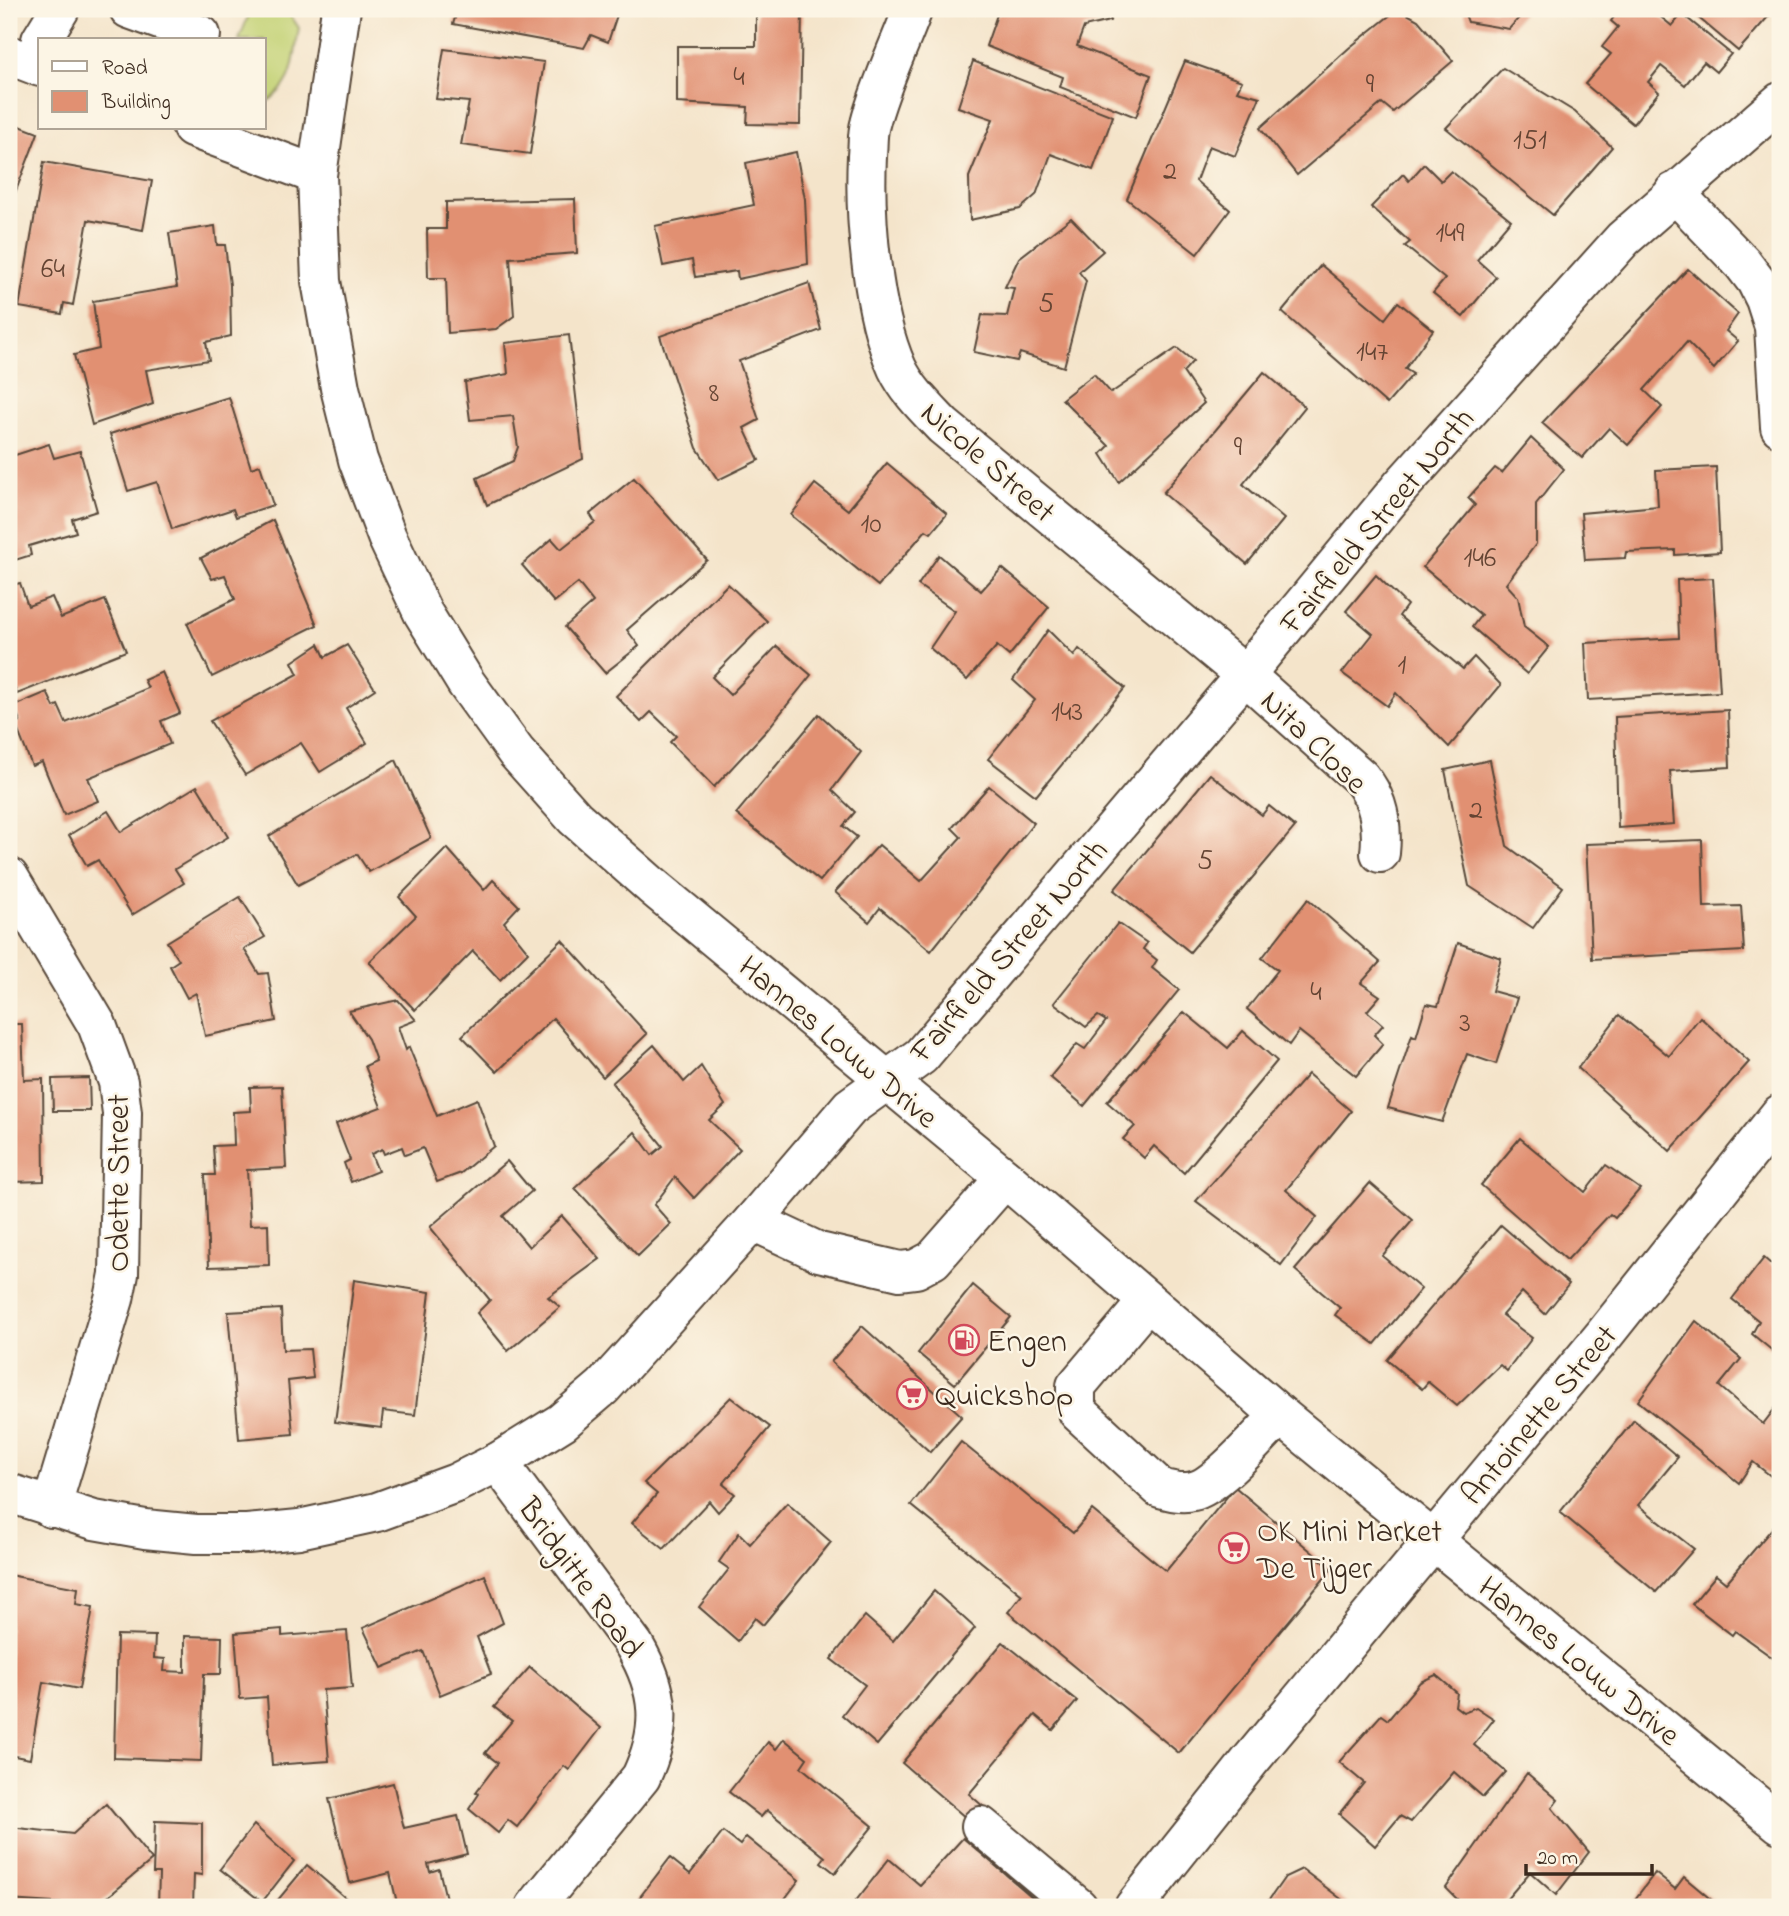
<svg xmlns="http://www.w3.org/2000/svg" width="1789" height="1916" font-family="'Indie Flower',sans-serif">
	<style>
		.green { fill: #c3d275; stroke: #7f7e4a; stroke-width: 2 }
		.building { fill: #e19072 }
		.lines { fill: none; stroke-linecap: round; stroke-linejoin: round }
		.minor-casing { stroke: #574638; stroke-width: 42 }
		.minor { stroke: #fff; stroke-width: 38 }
		.labels { text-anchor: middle; stroke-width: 5; stroke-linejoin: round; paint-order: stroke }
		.number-label { font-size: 28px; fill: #644433 }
		.street-label { font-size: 32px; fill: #3b2a1e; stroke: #fcf5e5 }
		.poi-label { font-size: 32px; fill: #3b2a1e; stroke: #fcf5e5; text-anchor: start }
	</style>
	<rect width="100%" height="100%" fill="#fcf5e5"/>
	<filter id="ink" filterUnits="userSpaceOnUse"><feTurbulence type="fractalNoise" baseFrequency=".0143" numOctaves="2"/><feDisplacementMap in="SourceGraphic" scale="14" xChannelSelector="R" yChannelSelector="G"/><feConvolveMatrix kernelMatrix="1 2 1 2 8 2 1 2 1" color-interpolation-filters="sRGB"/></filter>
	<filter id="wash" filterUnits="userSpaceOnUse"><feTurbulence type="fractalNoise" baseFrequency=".00686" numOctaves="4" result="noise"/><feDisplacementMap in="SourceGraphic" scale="28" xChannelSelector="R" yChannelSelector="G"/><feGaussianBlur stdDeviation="1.57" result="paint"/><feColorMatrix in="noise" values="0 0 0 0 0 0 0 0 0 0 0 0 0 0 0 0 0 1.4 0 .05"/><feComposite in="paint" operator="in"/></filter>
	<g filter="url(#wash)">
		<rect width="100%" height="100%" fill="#f4e4ca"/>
		<path class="green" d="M251,9h35l13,19c-6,34 -3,56 -35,76v-64h-25z"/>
		<g id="blocks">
			<g class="building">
				<path d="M458,9h100l23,4 2,-4h36l-11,33 -17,-7 -7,13 -131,-24z"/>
				<path d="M756,9h46l-2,116 -53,-1 1,-17 -71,-4v-57h79z"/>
				<path d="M999,9h115l-4,12 -26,6 -7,19 74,29 -15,42 -76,-30 3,-10 -77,-31z"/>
				<path d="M1398,9l20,11 35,41 -60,51 -11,-9 -85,72 -37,-47 89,-80z"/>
				<path d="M1463,9h64l-18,20 -41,-7z"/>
				<path d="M1620,9h31l21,17 10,-12 49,40 -15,18 -12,-10 -19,23 -24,-19 -13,16 11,10 -26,32 -48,-40 26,-30 -9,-7 16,-20 -7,-6z"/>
				<path d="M1688,9h87l-37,42z"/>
				<path d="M444,49l100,13 -14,92 -69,-9 8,-43 -33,-3z"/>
				<path d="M973,61l140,55 -20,54 -42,-16 -15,41 -16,14 -50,11 -1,-43 24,-58 -35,-12z"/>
				<path d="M1185,61l57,20 -5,10 23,6 -25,59 -26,-10 -13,35 34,29 -33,44 -70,-55z"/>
				<path d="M1503,68l72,44 37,35 -59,68 -107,-87z"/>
				<path d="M9,122l29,11 -26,68 -3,-1z"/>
				<path d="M796,152l9,47 3,65 -70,15 -1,-8 -42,6 -3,-17 -29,6 -8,-40 99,-21 -8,-42z"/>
				<path d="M44,162l108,19 -9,49 -55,-10 -15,85 -9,-2 -2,11 -43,-7z"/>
				<path d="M1424,164l17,17 10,-10 60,49 -34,40 19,17 -33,40 -30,-24 12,-14 -40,-33 5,-4 -39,-35 32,-33 6,7z"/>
				<path d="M575,199l2,54 -67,5 4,58 -18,13 -48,4 -2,-55h-18l-1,-49h19v-27z"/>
				<path d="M1071,218l32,33 -24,21 7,9 -22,86 -44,-14 -3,8 -43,-9 8,-37 25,1 7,-28 -9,-1 14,-29z"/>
				<path d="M215,226l2,19h8l5,40 1,51 -25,6 3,18 -63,10 7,34 -61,21 -18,-70 25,-6 -6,-48 84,-14 -8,-54z"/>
				<path d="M1321,265l64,54 13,-17 35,28 -28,39 8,5 -26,30 -105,-92z"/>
				<path d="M1688,269l50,45 -12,17 12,10 -24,28 -27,-27 -43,48 18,17 -34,38 -19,-17 -27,30 -40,-35z"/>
				<path d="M809,283l12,47 -82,31 20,59 -15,8 15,32 -41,20 -21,-32 -37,-112z"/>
				<path d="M569,335l14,124 -96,46 -10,-27 36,-17 5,-14 -5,-31 -43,4 -5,-38 43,-8 -3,-31z"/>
				<path d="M1177,348l16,13 -10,11 21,31 -85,79 -18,-28 8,-8 -47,-47 32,-25 17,19z"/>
				<path d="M1264,372l41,35 -62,77 41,35 -37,45 -84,-71z"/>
				<path d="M229,397l22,71 9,-3 13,40 -37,12 -3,-8 -61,20 -15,-47 -29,9 -18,-57z"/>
				<path d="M1531,438l33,31 -28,35v40l-30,40 12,13 6,30 25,20 -22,27 -55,-47 9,-12 -58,-48 52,-62 -7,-7 27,-30 7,5z"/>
				<path d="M49,444l5,14 26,-7 17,60 -25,8 4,13 -47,14 2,9 -22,7v-105z"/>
				<path d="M887,463l60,51 -16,19 -5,-3 -48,56 -87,-71 24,-31 33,26z"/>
				<path d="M1716,467l4,85 -45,3v-5l-49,2 -1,6 -40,2 -4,-47 77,-7 -2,-36z"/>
				<path d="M634,478l73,82 -80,70 12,16 -34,27 -40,-46 28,-25 -15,-19 -24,19 -32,-37 30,-26 9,10 34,-27 -5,-8z"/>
				<path d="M273,520l44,105 -105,52 -25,-54 48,-24 -10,-24 -13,4 -11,-21z"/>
				<path d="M939,555l42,36 21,-23 47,39 -40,49 -12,-10 -30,34 -37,-32 25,-37 -37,-26z"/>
				<path d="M9,575l4,10 7,-2 8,23 24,-9 9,21 44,-18 21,51 -109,43 -8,-20z"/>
				<path d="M1376,575l31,30 -8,11 64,53 11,-12 27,28 -52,62 -53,-54 -9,13 -45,-33 31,-39 -27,-23z"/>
				<path d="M1713,578l7,114 -132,8 -3,-57 94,-5 -2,-58z"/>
				<path d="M728,584l39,37 -55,56 18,18 47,-49 34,29 -44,55 -53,57 -44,-45 6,-6 -25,-24 -10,10 -25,-26z"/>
				<path d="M1048,630l26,26 5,-7 46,39 -89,108 -48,-37 47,-59 -22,-20z"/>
				<path d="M319,644l6,13 22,-12 28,44 -29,19 21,35 -47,29 -19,-29 -56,32 -35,-54 88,-47 -6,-12z"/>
				<path d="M162,672l18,41 -19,8 9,23 -82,34 10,23 -34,14 -22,-53 -10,4 -17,-43 5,-2 -6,-15 33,-14 7,15 4,-2 8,18 82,-35 -4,-8z"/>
				<path d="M1728,710l2,57 -60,4 4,53 -56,4 -3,-111z"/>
				<path d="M819,714l42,38 -29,38 23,22 -12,14 14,11 -37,44 -84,-67z"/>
				<path d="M396,760l35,78 -62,34 -12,-18 -59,31 -29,-49z"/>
				<path d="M1490,760l17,86 56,41 -30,41 -64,-42 -24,-116z"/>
				<path d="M1210,774l52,41 7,-9 26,21 -105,125 -76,-62z"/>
				<path d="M197,786l31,51 -53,32 9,14 -52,32 -34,-55 -11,6 -18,-31 39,-24 13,21z"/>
				<path d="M989,786l45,37 -103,128 -51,-43 -11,14 -34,-30 44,-47 42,36 40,-44 -9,-9z"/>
				<path d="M1702,840l2,67 37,-1 3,45 -152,8 -6,-115z"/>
				<path d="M447,848l37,42 9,-10 26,26 -15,16 24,30 -28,28 -27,-29 -58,59 -46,-48 47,-46 -17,-19z"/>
				<path d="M240,897l25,40 -21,12 15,25 9,-1 8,48 -71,15 -9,-43 -9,5 -17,-32 9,-6 -12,-18z"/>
				<path d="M1308,899l72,63 -19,21 19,13 -13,15 16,14 -9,10 9,9 -27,32 -57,-45 -10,14 -42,-36 31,-39 -16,-12z"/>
				<path d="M1118,923l29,20 -4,6 14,11 -5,8 27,22 -95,116 -34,-29 27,-33 8,5 21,-28 -8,-5 -12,11 -32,-24z"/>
				<path d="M562,940l85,94 -44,43 -50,-59 -56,54 -35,-36z"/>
				<path d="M1458,943l43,15 -9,33 25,7 -21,66 -29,-10 -25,68 -54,-14 24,-73 4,2 10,-33 12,2z"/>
				<path d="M398,1000l18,20 -18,7 8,23 3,-3 28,69 40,-17 17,47 -33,27 -24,9 -14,-34 -18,7 -3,-8 -18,7 -2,-5 -11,5 7,17 -27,11 -7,-19 6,-3 -14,-36 45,-17 -16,-41 11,-5 -8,-22 -19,-28z"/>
				<path d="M1184,1012l44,36 15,-17 34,30 -93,112 -30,-27 -10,12 -21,-19 12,-13 -28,-24z"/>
				<path d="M1619,1015l50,41 31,-39 49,45 -79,89 -92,-83z"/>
				<path d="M9,1024h13l2,56 19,-1 1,102 -35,1z"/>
				<path d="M654,1045l30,37 17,-16 24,39 -16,15 31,29 -46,49 -19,-21 -21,28 17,19 -33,32 -63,-68 60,-56 17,23 11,-9 -51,-63z"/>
				<path d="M1308,1074l43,37 -65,79 31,27 -36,48 -85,-64z"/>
				<path d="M89,1078l1,33h-37l-1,-32z"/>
				<path d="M282,1086l4,82 -39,2 3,55 18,-1 1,41 -60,2 -4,-92h10l-2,-29 21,-1 -1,-33 18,-1 -1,-24z"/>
				<path d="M1520,1138l65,54 21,-27 34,24 -25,29 -5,-4 -43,46 -86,-75z"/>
				<path d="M507,1161l25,30 -29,25 26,31 33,-31 38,43 -52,38 12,10 -52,44 -31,-38 13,-13 -60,-73z"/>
				<path d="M1370,1183l43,37 -31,36 39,33 -46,55 -40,-29 5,-7 -45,-38z"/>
				<path d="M1501,1225l68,59 -24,30 -23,-22 -20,23 30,23 -25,33 -7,-6 -43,41 -29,-24 -6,7 -35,-29z"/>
				<path d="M1764,1258l16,14v85l-28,-23 7,-13 -27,-22z"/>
				<path d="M354,1280l76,12 -15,123 -32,-4 -2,17 -46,-6z"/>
				<path d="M973,1285l38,32 -56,67 -37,-31z"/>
				<path d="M281,1309l2,41 27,-1 3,29 -25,3 5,53 -54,5 -11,-127z"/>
				<path d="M1696,1321l45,38 -22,27 44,38 17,-22v76l-3,3 -24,-19 -14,21 -101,-82z"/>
				<path d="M862,1326l100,90 -32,36 -99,-90z"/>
				<path d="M731,1397l39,30 -47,57 12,10 -17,18 -9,-11 -45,48 -32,-26 25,-29 -13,-11z"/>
				<path d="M1634,1420l44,37 -40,48 56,44 -38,43 -96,-80z"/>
				<path d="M961,1442l112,91 19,-23 74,61 69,-84 97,82 -153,184 -171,-141 14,-17 -111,-90z"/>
				<path d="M787,1503l44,39 -68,83 -8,-7 -17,23 -39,-34 30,-38 -10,-7 20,-29 11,11z"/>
				<path d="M1780,1519v144l-45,-32 -3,4 -40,-31 24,-29 10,8z"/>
				<path d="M9,1575l69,13 -2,16 17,3 -14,82 -36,-7 -13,77 -21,-4z"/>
				<path d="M485,1575l18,48 -26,14 14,37 -51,21 -17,-44 -41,17 -19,-40z"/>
				<path d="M934,1591l41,37 -98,117 -35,-30 23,-30 -34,-26 34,-43 28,25z"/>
				<path d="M282,1629v7l65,-5 5,57 -29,2 6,71 -57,4 -5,-68 -27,2 -5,-66z"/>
				<path d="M117,1635l38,1 -1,22 11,1 -1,12 21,1v-36l37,1 -1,37h-17l-3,87 -87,-3z"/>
				<path d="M1003,1642l74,59 -24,29 -18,-15 -66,79 16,14 -12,16 -71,-61z"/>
				<path d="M530,1667l71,61 -32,42 -5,-4 -47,61 -9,-7 -10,13 -29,-24 10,-15 -3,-2 22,-29 -13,-10 27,-32 -18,-14z"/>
				<path d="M1436,1675l21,18 -2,13 8,6 13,-5 18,12 -20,26 32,27 -23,25 -29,-25 -43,50 -11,-6 -25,30 -36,-32 25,-31 -25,-21 42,-47 7,5 32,-38z"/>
				<path d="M784,1739l23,19 -6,9 72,59 -38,47 -14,-11 4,-5 -58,-47 -6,7 -32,-25 39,-50 8,7z"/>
				<path d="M1527,1773l31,27 -6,8 37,44 -33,43 -26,-23 -30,35h-35l-19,-19z"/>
				<path d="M393,1783l11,45 54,-12 9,38 -39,10 2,8 9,-3 9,38h-50l-8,-34 -40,10 -21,-84z"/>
				<path d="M106,1804l46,56 -55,46 -88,-6v-73l64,7z"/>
				<path d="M155,1821l47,2v52l-8,-1 -1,33 -35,-1 1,-33h-6z"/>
				<path d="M254,1825l40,36 -32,41 -42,-33z"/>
				<path d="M723,1832l17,13 6,-8 53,43 -18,24 4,3h-142l-7,-5 34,-44 20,16z"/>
				<path d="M963,1838l76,65 -3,4h-185l38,-48 31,26z"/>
				<path d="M307,1865l49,42h-84z"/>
				<path d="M1302,1869l47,36 -1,2h-84l21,-30z"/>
				<path d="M1655,1873l20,16 9,-12 36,30h-91z"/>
			</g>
		</g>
	</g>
	<g filter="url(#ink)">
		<use href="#blocks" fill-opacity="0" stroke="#574638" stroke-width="2"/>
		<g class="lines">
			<g class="minor-casing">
				<g id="minor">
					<path d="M129,9l72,26"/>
					<path d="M341,9l-24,166 4,106 19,107 18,72 29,77 36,76 43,70 50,69 59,66 77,68 353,292 275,237 500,409"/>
					<path d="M913,9c-14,38 -33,76 -43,115 -3,10 -2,22 -3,32 -3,61 5,156 30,212 11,23 29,40 46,58l302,249 116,103c18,22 22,47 19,75"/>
					<path d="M41,40l19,-31"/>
					<path d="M9,55l31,12"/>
					<path d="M192,128l125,47"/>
					<path d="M1674,192l69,72 13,17 9,18 9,28 6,100"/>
					<path d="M9,877l88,148 21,57 4,31 -3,161 -5,25 -63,209"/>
					<path d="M753,1221l66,31 81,19 16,-2 17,-9 72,-82"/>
					<path d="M1147,1302l-71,84v18l2,8 82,76c11,3 22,6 33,3 23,-4 69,-58 87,-76"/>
					<path d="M498,1462l136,183c27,46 30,83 7,132l-106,130"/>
					<path d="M9,1493l85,27 51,9 51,5h51l52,-5 78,-17 79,-29 42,-21 64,-40 41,-35 150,-166 97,-114 71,-51 324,-381 156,-189 222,-247 157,-137"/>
					<path d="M981,1826l97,81"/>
					<path d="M1134,1907l116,-146 354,-426 176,-221"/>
				</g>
			</g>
			<use href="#minor" class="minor"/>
		</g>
	</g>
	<defs>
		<g id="fuel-ring" transform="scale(1.575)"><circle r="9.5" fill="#fcf5e5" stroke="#d1495b" stroke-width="1.5"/><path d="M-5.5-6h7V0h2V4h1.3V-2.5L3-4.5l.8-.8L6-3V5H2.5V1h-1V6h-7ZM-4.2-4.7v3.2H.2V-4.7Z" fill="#d1495b"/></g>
		<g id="supermarket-ring" transform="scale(1.575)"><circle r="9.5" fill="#fcf5e5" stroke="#d1495b" stroke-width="1.5"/><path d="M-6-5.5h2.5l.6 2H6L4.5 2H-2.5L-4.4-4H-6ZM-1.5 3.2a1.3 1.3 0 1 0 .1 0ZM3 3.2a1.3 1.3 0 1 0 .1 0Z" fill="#d1495b"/></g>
	</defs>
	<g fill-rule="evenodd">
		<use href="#fuel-ring" x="964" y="1340"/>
		<use href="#supermarket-ring" x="912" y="1394"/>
		<use href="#supermarket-ring" x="1234" y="1548"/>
	</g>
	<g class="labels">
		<g class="number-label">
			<text x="739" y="85">4</text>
			<text x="1370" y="92">9</text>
			<text x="1530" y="148">151</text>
			<text x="1170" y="179">2</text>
			<text x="1450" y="241">149</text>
			<text x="53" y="277">64</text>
			<text x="1046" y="311">5</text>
			<text x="1372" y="360">147</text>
			<text x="714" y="401">8</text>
			<text x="1238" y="455">9</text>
			<text x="871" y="532">10</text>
			<text x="1480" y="566">146</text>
			<text x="1402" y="673">1</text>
			<text x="1067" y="720">143</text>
			<text x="1476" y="818">2</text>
			<text x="1205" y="868">5</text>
			<text x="1316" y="1000">4</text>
			<text x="1465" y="1031">3</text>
		</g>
		<g class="street-label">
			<text transform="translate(989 461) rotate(41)" y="11">Nicole Street</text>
			<text transform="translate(1376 520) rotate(-50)" y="11">Fairfield Street North</text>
			<text transform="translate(1315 741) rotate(44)" y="11">Nita Close</text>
			<text transform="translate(1008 950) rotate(-49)" y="11">Fairfield Street North</text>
			<text transform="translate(839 1041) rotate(40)" y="11">Hannes Louw Drive</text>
			<text transform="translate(117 1183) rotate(-90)" y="11">Odette Street</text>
			<text transform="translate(1538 1414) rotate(-50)" y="11">Antoinette Street</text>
			<text transform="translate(582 1577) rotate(54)" y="11">Bridgitte Road</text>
			<text transform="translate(1580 1660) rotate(39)" y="11">Hannes Louw Drive</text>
		</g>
		<g class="poi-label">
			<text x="987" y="1351">Engen</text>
			<text x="935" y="1405">Quickshop</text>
			<text x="1257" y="1541">OK Mini Market<tspan x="1257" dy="37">De Tijger</tspan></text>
		</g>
	</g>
	<rect width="1789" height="1916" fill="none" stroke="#fcf5e5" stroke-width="35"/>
	<rect x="38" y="38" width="228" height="91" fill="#fcf5e5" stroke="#afa495" stroke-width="2"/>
	<rect x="52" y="61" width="35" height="10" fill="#ffffff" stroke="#afa495" stroke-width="2"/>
	<text x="102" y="74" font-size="21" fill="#3b2a1e">Road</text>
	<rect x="52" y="91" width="35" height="21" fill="#e19072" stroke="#afa495" stroke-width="2"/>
	<text x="102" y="108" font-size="21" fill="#3b2a1e">Building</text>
	<path d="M1526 1864v10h126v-10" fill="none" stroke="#3b2a1e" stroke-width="3.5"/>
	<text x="1537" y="1864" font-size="21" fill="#3b2a1e" stroke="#fcf5e5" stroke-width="5" paint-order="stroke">20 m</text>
</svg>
